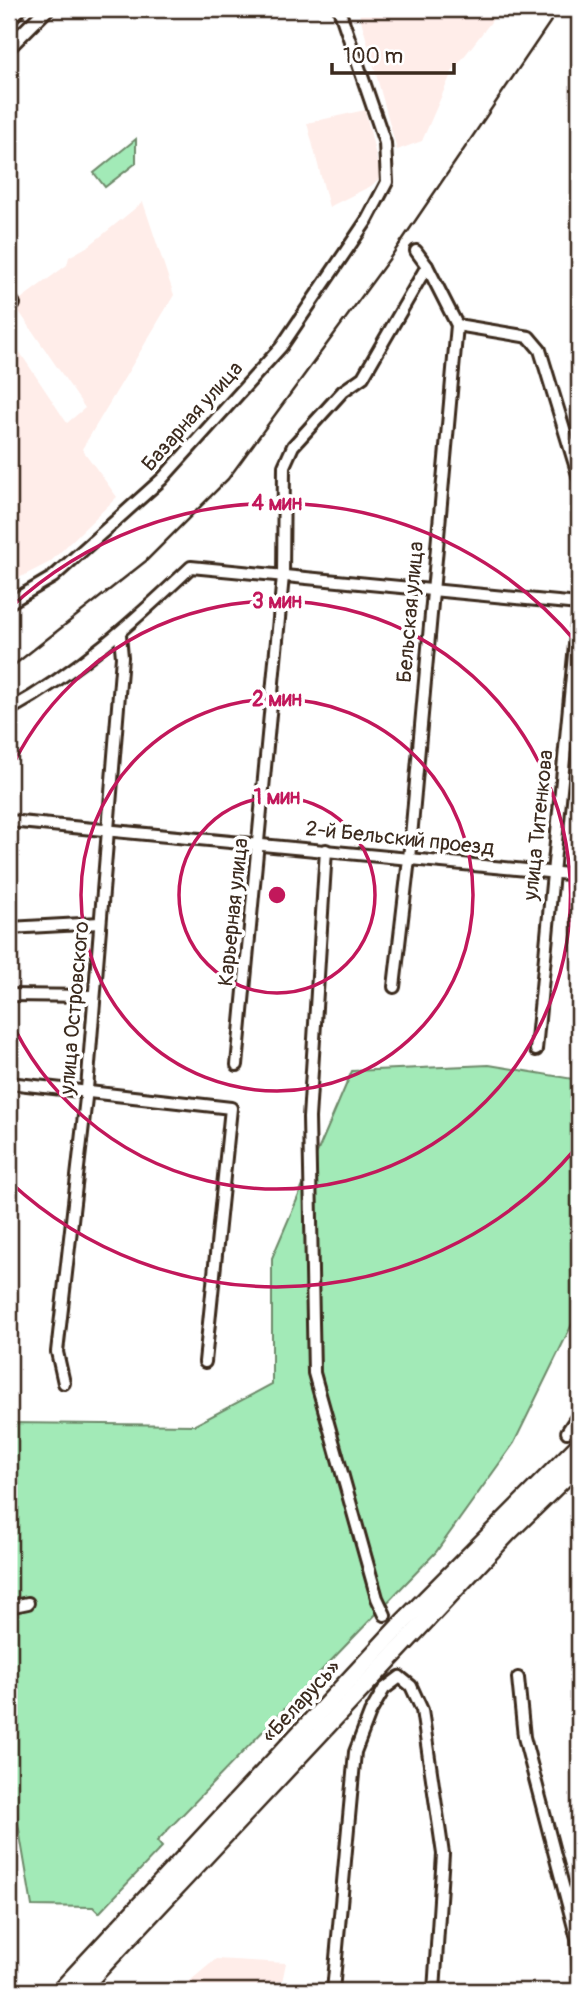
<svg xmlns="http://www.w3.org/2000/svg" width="588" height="2000" font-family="Pangolin,sans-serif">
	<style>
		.built { fill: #ffede9 }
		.green { fill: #a2eab7; stroke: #6e8a6a; stroke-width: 2 }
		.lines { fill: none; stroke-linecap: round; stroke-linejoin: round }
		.minor-casing { stroke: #3b2a1e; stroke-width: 16 }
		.major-casing { stroke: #3b2a1e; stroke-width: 18 }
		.highway-casing { stroke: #3b2a1e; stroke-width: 21 }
		.minor { stroke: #fff; stroke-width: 10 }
		.major { stroke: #fff; stroke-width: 12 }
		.highway { stroke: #fff; stroke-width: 16 }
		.rail { stroke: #3b2a1e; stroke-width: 2.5 }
		.ring { fill: none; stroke: #c2185b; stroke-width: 3.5 }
		.labels { text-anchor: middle; stroke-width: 7; stroke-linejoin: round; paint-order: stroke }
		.street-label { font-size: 21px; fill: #3b2a1e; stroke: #fff }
		.centre { fill: #c2185b; stroke: #fff; stroke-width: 3.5 }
		.ring-label { font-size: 21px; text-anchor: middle; font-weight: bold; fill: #c2185b; stroke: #fff; stroke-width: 7; stroke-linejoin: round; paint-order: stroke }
	</style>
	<rect width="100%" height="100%" fill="#fff"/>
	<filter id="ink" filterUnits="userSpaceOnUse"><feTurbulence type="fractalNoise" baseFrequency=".0143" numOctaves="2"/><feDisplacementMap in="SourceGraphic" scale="14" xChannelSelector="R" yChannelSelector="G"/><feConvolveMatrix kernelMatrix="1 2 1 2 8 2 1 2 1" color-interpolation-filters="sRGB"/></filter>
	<g filter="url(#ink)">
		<g class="built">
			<path d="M358,9h143l-49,63 -30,69 -25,9z"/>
			<path d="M365,110l16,67 -10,9 -42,21 -22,-84z"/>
			<path d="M143,202l31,93 -92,154 35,48 -67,65 -35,18 -6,-9v-235l58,87 18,-15 -71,-104 53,-39 2,-8 21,-12z"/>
			<path d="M216,1959l70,4 -6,28h-102z"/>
		</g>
		<g class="green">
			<path d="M136,139v24l-31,24 -11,-14z"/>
			<path d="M489,1065l90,15v230l-65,133 -78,109 -279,289 5,6 -63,66 -6,-6 -61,-1 -23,-136v-347l186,2 77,-41v-126l80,-187z"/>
		</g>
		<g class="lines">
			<g class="minor-casing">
				<g id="minor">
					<path d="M9,296l5,8 -5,3"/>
					<path d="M457,325l72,12 11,13 39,128"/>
					<path d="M9,603l44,-26 109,-98 119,-132 86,-127 20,-38 -2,-39 -46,-134"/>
					<path d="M9,710c69,-38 125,-89 182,-143l388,37"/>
					<path d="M9,821l570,54"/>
					<path d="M326,850l-17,268 5,255 63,225 8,17"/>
					<path d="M9,928l91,-5"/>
					<path d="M394,987l15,-128 48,-534 -30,-59 -11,-15"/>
					<path d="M9,995l85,1"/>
					<path d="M536,1050l43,-447"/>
					<path d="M237,1065l46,-489 1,-110 9,-20 50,-55 20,-14 64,-111"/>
					<path d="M9,1083l222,25 -26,254"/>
					<path d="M64,1383l-7,-31 30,-263 35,-432 -2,-22"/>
					<path d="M567,1432l12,-18"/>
					<path d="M9,1607l19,-4"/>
					<path d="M518,1678l6,59 53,202 2,33"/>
					<path d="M333,1991l22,-239 15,-39 14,-24 16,-12 11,9 11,24 21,144 -9,137"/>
				</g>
			</g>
			<g class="major-casing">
				<g id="major">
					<path d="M9,19l10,-10"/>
					<path d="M9,47l38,-38"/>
				</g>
			</g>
			<g class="highway-casing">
				<g id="highway">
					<path d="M60,1991l343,-369 176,-177"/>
					<path d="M79,1991l428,-457 72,-70"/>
				</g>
			</g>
			<use href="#minor" class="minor"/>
			<use href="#major" class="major"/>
			<use href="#highway" class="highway"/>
			<path class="rail" d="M9,669l137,-108 82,-82 162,-221 169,-249"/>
		</g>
	</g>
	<g class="ring">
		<circle cx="277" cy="895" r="98"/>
		<circle cx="277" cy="895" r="196"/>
		<path d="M9 773A294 294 0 1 1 9 1017"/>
		<path d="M577 1147A392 392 0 0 1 10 1182M10 608A392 392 0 0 1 577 643"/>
	</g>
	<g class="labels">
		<g class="street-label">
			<text transform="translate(192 416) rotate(-48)" y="7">Базарная улица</text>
			<text transform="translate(410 612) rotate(-85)" y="7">Бельская улица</text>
			<text transform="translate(538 825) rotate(-84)" y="7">улица Титенкова</text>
			<text transform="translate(400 838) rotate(6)" y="7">2-й Бельский проезд</text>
			<text transform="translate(233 912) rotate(-84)" y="7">Карьерная улица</text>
			<text transform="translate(74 1008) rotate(-85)" y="7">улица Островского</text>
			<text transform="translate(301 1701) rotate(-47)" y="7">«Беларусь»</text>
		</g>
	</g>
	<circle cx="277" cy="895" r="10" class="centre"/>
	<g class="ring-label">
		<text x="277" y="510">4 мин</text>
		<text x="277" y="608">3 мин</text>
		<text x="277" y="706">2 мин</text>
		<text x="277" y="804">1 мин</text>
	</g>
	<rect width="588" height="2000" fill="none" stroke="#fff" stroke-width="35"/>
	<rect x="18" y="18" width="553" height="1965" fill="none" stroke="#3b2a1e" stroke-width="2.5" filter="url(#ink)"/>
	<path d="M332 63v10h122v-10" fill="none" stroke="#3b2a1e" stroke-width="3.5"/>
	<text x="343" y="63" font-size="21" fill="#3b2a1e" stroke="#ffffff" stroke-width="5" paint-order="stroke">100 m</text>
</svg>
